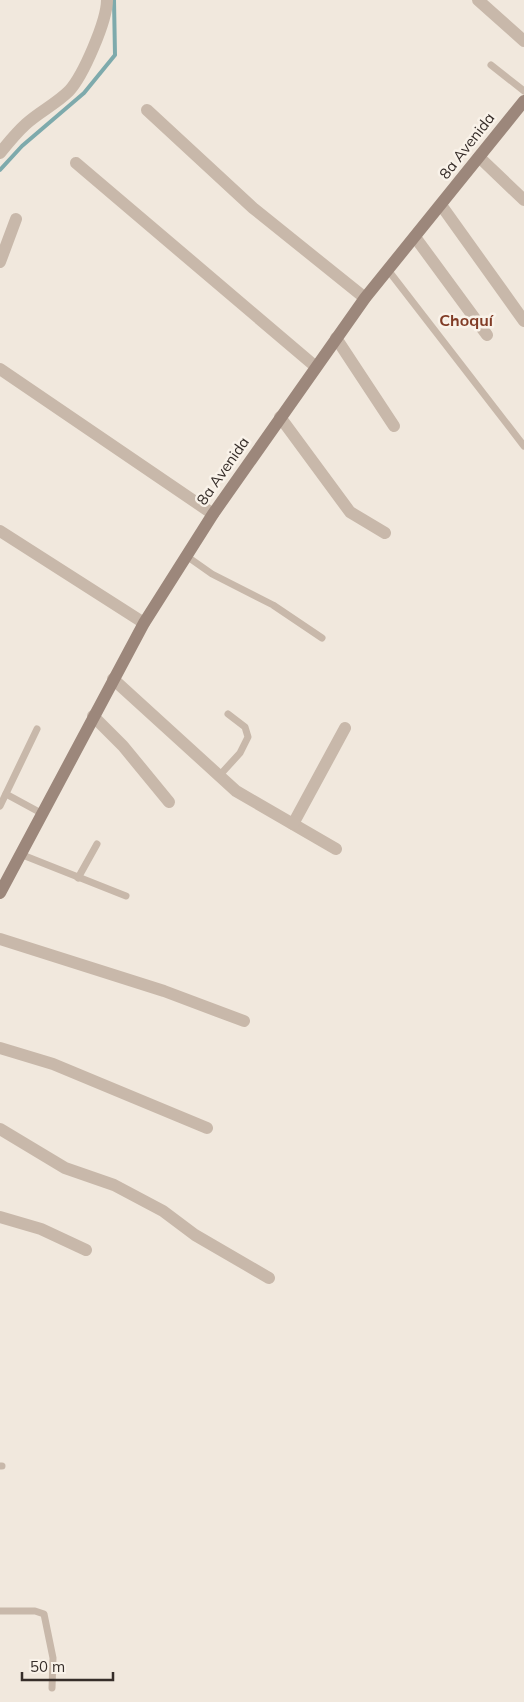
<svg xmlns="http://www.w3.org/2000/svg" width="524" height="1702" font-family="Mulish,sans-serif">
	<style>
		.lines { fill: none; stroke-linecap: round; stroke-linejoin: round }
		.stream { stroke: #7eaaac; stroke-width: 4 }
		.lane { stroke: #c8b8aa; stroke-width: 7 }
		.street { stroke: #c8b8aa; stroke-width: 12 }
		.secondary { stroke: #9c877b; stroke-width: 12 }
		.labels { text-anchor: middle; stroke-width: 5; stroke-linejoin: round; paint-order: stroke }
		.street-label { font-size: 15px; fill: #362d29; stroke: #f9f2e9 }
		.neighbourhood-label { font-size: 16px; font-weight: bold; fill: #813c26; stroke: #f9f2e9 }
	</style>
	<rect width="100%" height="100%" fill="#f1e8dd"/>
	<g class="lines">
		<path class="stream" d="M0,170l22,-24 62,-53 31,-38 -1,-55"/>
		<g class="lane">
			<path d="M491,65l33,26"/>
			<path d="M388,270l136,176"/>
			<path d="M185,555l27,19 61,31 49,33"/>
			<path d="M219,776l21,-23 8,-16 -3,-10 -17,-13"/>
			<path d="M6,794l35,19"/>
			<path d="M0,806l37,-77"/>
			<path d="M20,854l106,42"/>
			<path d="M78,878l19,-34"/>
			<path d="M0,1466h2"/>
			<path d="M0,1611h35l9,3 9,44 -1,30"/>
		</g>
		<g class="street">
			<path d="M478,0l46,41"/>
			<path d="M147,110l106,98 112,90"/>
			<path d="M0,153c8,-10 16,-20 26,-29 13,-12 30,-20 43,-33 14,-15 38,-70 38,-91"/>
			<path d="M479,157l45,43"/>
			<path d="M76,163l240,204"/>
			<path d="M441,205l83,116"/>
			<path d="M415,237l72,98"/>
			<path d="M0,262l16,-43"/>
			<path d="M336,338l58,88"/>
			<path d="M0,369l213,145"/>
			<path d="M280,417l70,95 35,21"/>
			<path d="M0,531l144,92"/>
			<path d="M113,679l123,112 100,58"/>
			<path d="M93,716l30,30 46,56"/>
			<path d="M293,824l52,-96"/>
			<path d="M0,939l164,52 80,30"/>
			<path d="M0,1048l53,16 154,64"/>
			<path d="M0,1129l65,39 49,17 49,26 32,24 74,43"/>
			<path d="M0,1217l41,12 45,21"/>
		</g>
		<path class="secondary" d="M0,893l144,-270 69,-109 152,-216 159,-197"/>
	</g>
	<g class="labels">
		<g class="street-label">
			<text transform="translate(467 146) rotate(-52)" y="5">8a Avenida</text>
			<text transform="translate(223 471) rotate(-55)" y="5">8a Avenida</text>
		</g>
		<g class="neighbourhood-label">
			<text x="466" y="326">Choquí</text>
		</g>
	</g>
	<path d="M22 1672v8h91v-8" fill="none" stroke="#362d29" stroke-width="2.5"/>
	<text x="30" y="1672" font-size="15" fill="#362d29" stroke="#f9f2e9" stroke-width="4" paint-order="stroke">50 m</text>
</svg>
